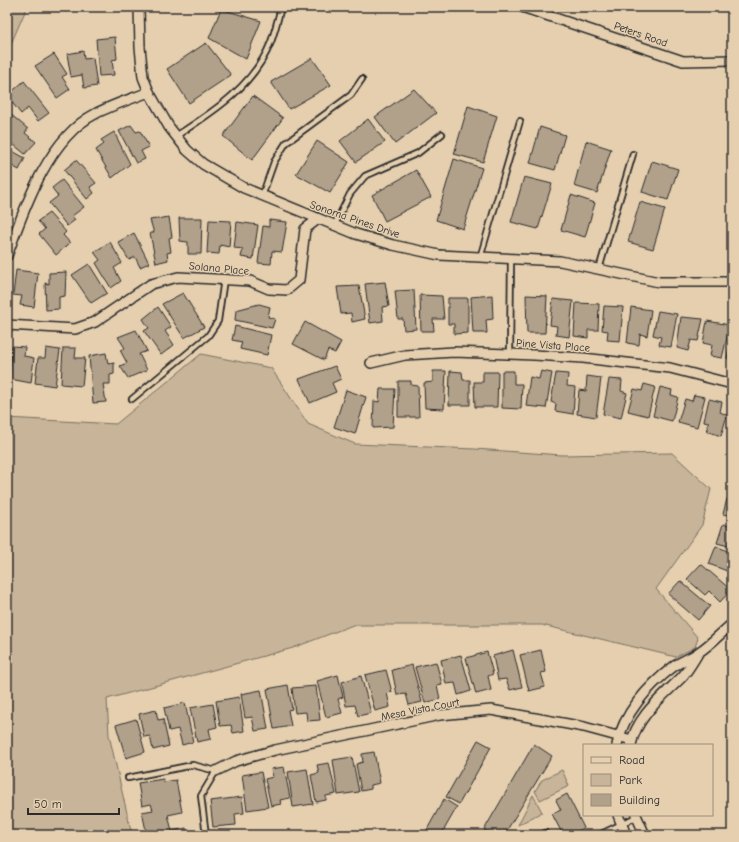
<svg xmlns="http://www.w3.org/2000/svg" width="739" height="842" font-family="'Comic Neue',sans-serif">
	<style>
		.green { fill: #c7b499; stroke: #797062 }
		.building { fill: #b1a18b; stroke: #2b2b2b }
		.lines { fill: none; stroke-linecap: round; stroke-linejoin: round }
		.lane-casing { stroke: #2b2b2b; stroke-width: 8 }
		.street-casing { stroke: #2b2b2b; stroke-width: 12 }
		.lane { stroke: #e5cfaf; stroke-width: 4.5 }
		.street { stroke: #e5cfaf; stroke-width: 9 }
		.labels { text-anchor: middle; stroke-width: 3; stroke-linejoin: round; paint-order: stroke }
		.street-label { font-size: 11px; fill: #2b2b2b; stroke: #e5cfaf }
	</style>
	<rect width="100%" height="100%" fill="#e5cfaf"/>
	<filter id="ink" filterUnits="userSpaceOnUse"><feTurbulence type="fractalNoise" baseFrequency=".025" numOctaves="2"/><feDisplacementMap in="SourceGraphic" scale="8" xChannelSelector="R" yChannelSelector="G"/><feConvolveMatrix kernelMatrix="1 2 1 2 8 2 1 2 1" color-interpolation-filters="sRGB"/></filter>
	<g filter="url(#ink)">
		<g class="green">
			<path d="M7,7h20l-20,46z"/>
			<path d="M201,354l70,14 37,56 47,20 120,5 87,6 110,-2 39,36 -9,36 -46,64 42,49 -3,9 -19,10 -134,-32h-189l-60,23 -186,51 2,36 23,100h-125v-417l109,6z"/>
			<path d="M562,770l7,16 -29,14 -5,-9 7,-11z"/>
			<path d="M533,795l9,17 -24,13z"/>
		</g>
		<g class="building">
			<path d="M221,9l40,12 -15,38 -37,-21z"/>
			<path d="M115,37l2,22 -5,1 2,15 -15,1 -3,-37z"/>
			<path d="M206,43l25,32 -42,28 -22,-34z"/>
			<path d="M83,51l1,8 9,-1 4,28 -13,2 -2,-13 -11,2 -4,-23z"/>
			<path d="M54,54l13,20 -5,3 8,12 -13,9 -22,-32z"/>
			<path d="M312,58l19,27 -42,24 -18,-27z"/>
			<path d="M24,81l25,32 -11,8 -10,-13 -7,6 -14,-18z"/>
			<path d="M414,89l22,24 -41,31 -20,-27z"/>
			<path d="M253,96l30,22 -31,42 -29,-24z"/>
			<path d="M468,106l29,10 -14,46 -29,-8z"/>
			<path d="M9,113l19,16 -3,4 11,9 -11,12 -18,-15v-23z"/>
			<path d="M368,119l17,23 -29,20 -16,-21z"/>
			<path d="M131,125l5,7 4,-1 9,16 -8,4 4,8 -9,4 -17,-32z"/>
			<path d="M540,127l25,8 -10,35 -25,-7z"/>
			<path d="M114,132l16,32 -18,14 -16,-28 8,-6 -3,-4z"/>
			<path d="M317,141l32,21 -19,31 -34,-19z"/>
			<path d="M586,141l25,8 -14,44 -23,-7z"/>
			<path d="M7,148l18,10 -6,12 -12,-7z"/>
			<path d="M454,159l28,9 -19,61 -27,-9z"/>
			<path d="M76,160l20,23 -6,4 4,6 -7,6 -23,-29z"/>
			<path d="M652,161l26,8 -10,31 -26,-8z"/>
			<path d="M416,170l15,27 -46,24 -13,-26z"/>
			<path d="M524,177l28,7 -14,45 -27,-7z"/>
			<path d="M62,180l22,27 -12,9 3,4 -8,6 -18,-23 9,-7 -6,-8z"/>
			<path d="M571,195l24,8 -10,34 -24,-7z"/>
			<path d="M640,202l25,7 -12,40 -25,-7z"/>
			<path d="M49,213l17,19 -3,3 7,8 -14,12 -17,-21 6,-5 -7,-8z"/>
			<path d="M169,217l3,20 -3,1 2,14 -4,1 1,7 -12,3 -6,-30h4l-4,-13z"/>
			<path d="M179,218h23l-1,36h-13v-12l-8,-1z"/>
			<path d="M209,220l22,1 -2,26 -9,-2 -1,9 -12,-1z"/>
			<path d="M269,220l18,2 -5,30 -10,-1 -1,13 -13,-1 5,-37 6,1z"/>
			<path d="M237,222l21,3 -5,34 -12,-2 2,-8 -9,-1z"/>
			<path d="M134,233l15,30 -9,4 -5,-10 -6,3 -11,-18z"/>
			<path d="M110,242l12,21 -8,5 7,13 -10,7 -15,-25 4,-3 -6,-8z"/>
			<path d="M89,264l18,29 -16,10 -19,-28z"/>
			<path d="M16,270l22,3 -4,34 -14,-2 2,-9 -9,-1z"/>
			<path d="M66,272l-1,24 -6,1v12l-13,1 -1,-27 4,1v-11z"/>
			<path d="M385,282l4,24 -7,1 1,14 -13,2 -5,-39z"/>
			<path d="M359,286l6,33 -13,3 -1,-9 -10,1 -4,-27z"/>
			<path d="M414,290l2,39 -12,1 -1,-11h-5l-3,-28z"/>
			<path d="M183,293l21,34 -20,11 -22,-34z"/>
			<path d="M420,295l22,1 2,23h-11l1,12h-13z"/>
			<path d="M492,295l1,24 -7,1 1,13h-14l-2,-36z"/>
			<path d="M526,295l21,1 -2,37h-18z"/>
			<path d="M448,298h20v35l-14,1v-10h-6z"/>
			<path d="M553,299l20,2 -4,36 -13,-2 1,-9 -7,-1z"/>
			<path d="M576,303l23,1 -1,26h-10v8l-14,-2z"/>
			<path d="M259,304l11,3 -2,10 7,2 -3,9 -37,-8 1,-10z"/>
			<path d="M604,306l19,1 -3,34 -13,-1 1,-9 -6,-1z"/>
			<path d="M158,307l13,20 -6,4 9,14 -13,10 -17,-24 5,-3 -6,-9z"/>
			<path d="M631,307l20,3 -4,26 -7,-2 -1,11 -12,-2z"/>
			<path d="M658,311l19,3 -6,33 -12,-2 2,-8 -8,-2z"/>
			<path d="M681,317l22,2 -5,22 -7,-1 -3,11 -11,-3z"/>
			<path d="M707,321l23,4 -8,33 -12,-2 2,-11 -9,-2z"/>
			<path d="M305,322l36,20 -6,11 -7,-3 -4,10 -31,-16z"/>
			<path d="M235,326l36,9 -4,20 -27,-6 2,-7 -10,-2z"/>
			<path d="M136,330l11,21 -8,3 8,16 -19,8 -8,-12 7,-3 -7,-13 5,-2 -7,-11z"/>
			<path d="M732,335v25l-5,-2z"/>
			<path d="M12,346l13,1 -1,9 10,2 -3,25 -21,-4z"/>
			<path d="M46,348l14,2 -5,36 -20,-3 3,-25h7z"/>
			<path d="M63,348h13l-1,10h10l-3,28 -21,-2z"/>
			<path d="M106,353l2,11 6,-1v11l-4,1v9h-7l3,18 -13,1 -4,-47z"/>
			<path d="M335,366l6,13 -9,4 4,9 -26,11 -11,-24z"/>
			<path d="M433,371h13l-2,38 -19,-1 -1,-25 9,-1z"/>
			<path d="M450,371l12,1 1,8h7v25h-21z"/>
			<path d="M502,371h12v13h8l-1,25 -19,-1z"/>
			<path d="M541,371l11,2 -6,35 -20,-2 4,-29 9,2z"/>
			<path d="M483,372h15l-1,35h-22l-1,-25h9z"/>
			<path d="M556,373l12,1 -1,12 8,1 -2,27 -18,-3 1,-7 -5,-2z"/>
			<path d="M587,376l14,2 -5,39 -19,-3 2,-24 7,1z"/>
			<path d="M609,379l13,1 -1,11 6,2 -6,25 -18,-4z"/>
			<path d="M398,381h13v4l7,1 1,31h-21z"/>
			<path d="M644,384l11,3 -7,29 -20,-5 6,-22 8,2z"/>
			<path d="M660,387l12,3 -1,5 7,2 -6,24 -19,-5z"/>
			<path d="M380,389h15l-2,38 -20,1 1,-27 5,1z"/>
			<path d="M346,390l20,7 -11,37 -21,-7z"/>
			<path d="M694,395l11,2 -8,30 -19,-5 7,-23 7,2z"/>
			<path d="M709,399l13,3 -2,10 7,3 -6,21 -14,-5 2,-9 -5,-1z"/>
			<path d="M727,499l5,1v16l-9,-2z"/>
			<path d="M723,524l9,3v20l-15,-4z"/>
			<path d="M716,546l16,7v20l-23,-9z"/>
			<path d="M701,564l30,26 -11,12 -11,-11 -4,4 -18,-16z"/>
			<path d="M680,581l30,25 -12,14 -30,-26z"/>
			<path d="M513,650l9,37 -12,3 -4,-11 -8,1 -5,-24z"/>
			<path d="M541,650l5,22 -5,1 4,14 -16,4 -9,-36z"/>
			<path d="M487,652l6,22 -5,2 3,14 -15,4 -10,-36z"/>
			<path d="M461,655l10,36 -13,4 -3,-12 -9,1 -5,-24z"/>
			<path d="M436,662l6,22 -5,1 3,14 -15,4 -10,-36z"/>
			<path d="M412,665l10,37 -13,3 -3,-11 -9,1 -5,-25z"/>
			<path d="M386,670l6,22 -5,1 3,14 -15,4 -10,-36z"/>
			<path d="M338,675l5,22 -5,2 4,14 -16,4 -9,-36z"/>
			<path d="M361,676l10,37 -13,3 -3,-11 -9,1 -4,-24z"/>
			<path d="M288,685l4,24 -4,1 3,16 -17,3 -7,-40z"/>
			<path d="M316,686l4,34 -13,1 -1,-9 -11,1 -3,-25z"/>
			<path d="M261,690l7,39 -13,2 -3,-14 -7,1 -4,-24z"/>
			<path d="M239,697l5,34 -11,2 -2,-8 -11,1 -4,-25z"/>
			<path d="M185,703l8,39 -11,3 -4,-16 -9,2 -5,-23z"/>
			<path d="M213,704l4,23 -8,2 2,10 -14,3 -7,-34z"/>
			<path d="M156,710l2,10 5,-1 6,27 -16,4 -3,-14 -6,1 -5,-23z"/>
			<path d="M136,719l9,33 -19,6 -10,-33z"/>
			<path d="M478,740l13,7 -32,57 -13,-7z"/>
			<path d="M534,744l18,12 -48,79h-11l-9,-5z"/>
			<path d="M374,752l6,31 -9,2v4l-10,2 -5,-27 7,-2 -1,-8z"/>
			<path d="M352,757l7,35 -21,3 -5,-35z"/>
			<path d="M329,763l7,31 -10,2v4l-10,2 -5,-27 8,-2 -2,-8z"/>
			<path d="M284,767l6,31 -10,2 1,4 -10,2 -6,-27 8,-2 -2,-8z"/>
			<path d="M307,769l6,35 -20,3 -5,-35z"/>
			<path d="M261,772l7,35 -21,3 -5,-35z"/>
			<path d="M163,779l1,3 12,-2 6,32 -14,3 4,16 14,-3 1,7h-40l-5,-23 11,-2 -2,-6 -9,2 -4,-23z"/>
			<path d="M567,794l17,34 -14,7h-7l-11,-21 9,-4 -5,-10z"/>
			<path d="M242,797l2,16 -9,1 1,11 -23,2 -3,-26z"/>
			<path d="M444,799l13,8 -16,28h-17z"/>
		</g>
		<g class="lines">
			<g class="lane-casing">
				<g id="lane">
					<path d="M176,136c37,-24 78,-50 95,-94 4,-11 7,-23 10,-35"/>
					<path d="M262,196l12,-34 12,-19 65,-48 11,-16"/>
					<path d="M334,226l16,-32 15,-18 53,-23 24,-19"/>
					<path d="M480,258l40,-137"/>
					<path d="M599,269l34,-115"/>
					<path d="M510,354l1,-96"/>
					<path d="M132,399l76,-63 10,-15 6,-42"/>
					<path d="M128,778l65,-13 23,6 -15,25 5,39"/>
					<path d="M541,835l4,-2 1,2"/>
					<path d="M599,835l39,-19"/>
				</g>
			</g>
			<g class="street-casing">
				<g id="street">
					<path d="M139,7l1,40 3,30 6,15 20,35 18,23 16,14 41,24 112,46 37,11 46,10 121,6 99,21h73"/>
					<path d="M522,7l161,54 49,-1"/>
					<path d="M7,256c17,-47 41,-118 88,-142 17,-9 36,-15 54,-22"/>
					<path d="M7,325l68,4 20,-7 56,-38 27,-7 72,4 19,8 18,1 12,-10 6,-51 13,-10"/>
					<path d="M371,363l34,-8 49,-3 80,3 49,3 87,10 62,16"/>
					<path d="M617,745c6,-31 31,-59 56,-78 8,-6 18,-9 26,-15 12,-8 22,-19 33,-28"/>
					<path d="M631,745c5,-28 31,-48 50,-67 6,-6 11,-15 16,-23"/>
					<path d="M216,771l20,-10 39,-11 165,-35 51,-5 93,17 48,13"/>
					<path d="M618,815l8,20"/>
					<path d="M636,815l9,20"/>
				</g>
			</g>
			<use href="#lane" class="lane"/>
			<use href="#street" class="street"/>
		</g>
	</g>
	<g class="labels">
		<g class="street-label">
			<text transform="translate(641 34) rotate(19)" y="4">Peters Road</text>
			<text transform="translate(355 219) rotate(19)" y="4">Sonoma Pines Drive</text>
			<text transform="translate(219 268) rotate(5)" y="4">Solana Place</text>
			<text transform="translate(553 345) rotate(4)" y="4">Pine Vista Place</text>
			<text transform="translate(420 709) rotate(-11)" y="4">Mesa Vista Court</text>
		</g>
	</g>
	<rect width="739" height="842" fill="none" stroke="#e5cfaf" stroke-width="24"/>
	<rect x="12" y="12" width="715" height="818" fill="none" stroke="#2b2b2b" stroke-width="1.5" filter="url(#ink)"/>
	<rect x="583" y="744" width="130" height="72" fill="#e5cfaf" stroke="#9b8d7a"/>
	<rect x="591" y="757" width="20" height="6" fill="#e5cfaf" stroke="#9b8d7a"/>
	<text x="619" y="764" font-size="12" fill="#2b2b2b">Road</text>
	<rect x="591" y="774" width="20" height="12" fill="#c7b499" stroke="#9b8d7a"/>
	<text x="619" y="784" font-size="12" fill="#2b2b2b">Park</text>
	<rect x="591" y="794" width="20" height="12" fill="#b1a18b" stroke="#9b8d7a"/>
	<text x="619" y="804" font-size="12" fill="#2b2b2b">Building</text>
	<path d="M28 808v6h91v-6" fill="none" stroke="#2b2b2b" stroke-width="2"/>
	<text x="34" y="808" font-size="12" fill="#2b2b2b" stroke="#e5cfaf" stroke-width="3" paint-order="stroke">50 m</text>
</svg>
